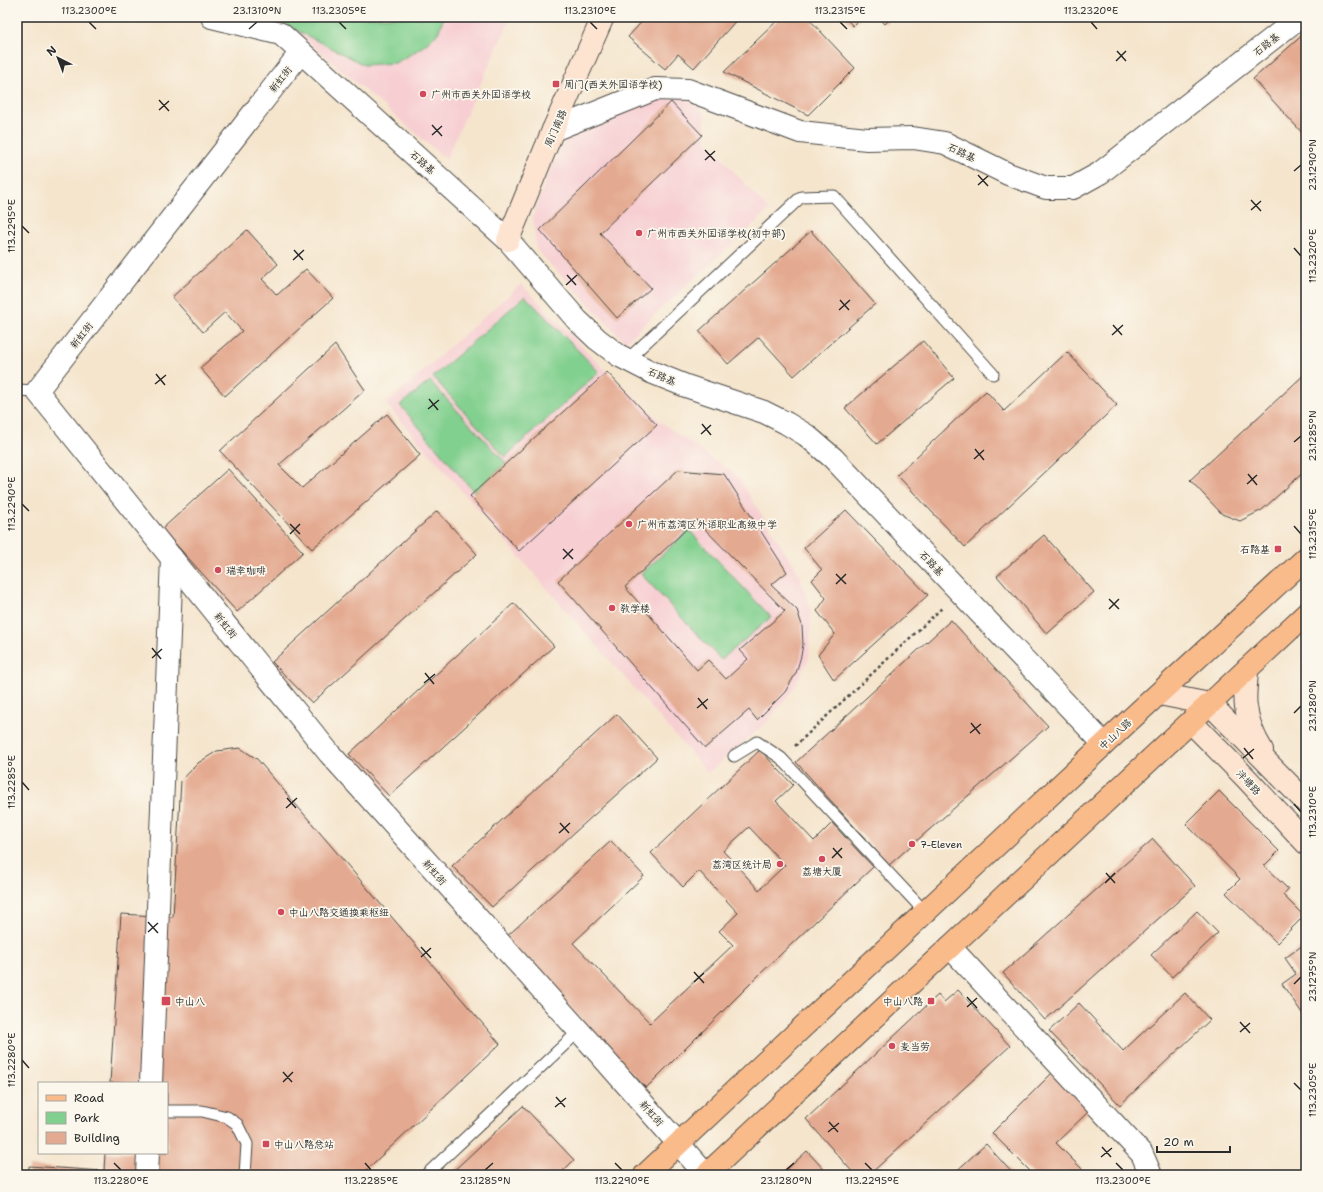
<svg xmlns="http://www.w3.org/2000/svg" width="1323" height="1192" font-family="'Shantell Sans','LXGW WenKai TC',sans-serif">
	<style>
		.built { fill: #f7cfd3 }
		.green { fill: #82d08f; stroke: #567e5d }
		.building { fill: #e4aa91; fill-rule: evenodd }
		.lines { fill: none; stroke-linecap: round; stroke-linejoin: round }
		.lane-casing { stroke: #494743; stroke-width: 13 }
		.street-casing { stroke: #494743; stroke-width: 24 }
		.secondary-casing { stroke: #494743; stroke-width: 24 }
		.primary-casing { stroke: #494743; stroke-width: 24 }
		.path { stroke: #494743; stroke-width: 2.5; stroke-dasharray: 3 3; stroke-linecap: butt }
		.lane { stroke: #fff; stroke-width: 11 }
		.street { stroke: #fff; stroke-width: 22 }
		.secondary { stroke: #fde4d1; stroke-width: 22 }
		.primary { stroke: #fabb8b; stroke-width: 22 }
		.ticks { fill: none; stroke: #2b2b2b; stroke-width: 1.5 }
		.poi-dot { fill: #d1495b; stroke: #fbf7ec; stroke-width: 1.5 }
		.labels { text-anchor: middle; stroke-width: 3.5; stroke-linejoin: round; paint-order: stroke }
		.street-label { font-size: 10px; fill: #2b2b2b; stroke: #fbf7ec }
		.poi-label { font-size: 10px; fill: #2b2b2b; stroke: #fbf7ec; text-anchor: start }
		.neatline { fill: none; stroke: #2b2b2b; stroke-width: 1.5 }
		.ticks-label { font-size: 10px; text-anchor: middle; fill: #2b2b2b }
	</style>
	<rect width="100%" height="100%" fill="#fbf7ec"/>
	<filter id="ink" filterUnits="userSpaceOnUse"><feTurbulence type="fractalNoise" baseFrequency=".025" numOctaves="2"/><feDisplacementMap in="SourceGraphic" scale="8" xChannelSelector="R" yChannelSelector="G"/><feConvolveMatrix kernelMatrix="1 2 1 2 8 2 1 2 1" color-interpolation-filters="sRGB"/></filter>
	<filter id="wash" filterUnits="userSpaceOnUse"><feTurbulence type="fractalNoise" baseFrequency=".012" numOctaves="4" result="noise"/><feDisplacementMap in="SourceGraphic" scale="16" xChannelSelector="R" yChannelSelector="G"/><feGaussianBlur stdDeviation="0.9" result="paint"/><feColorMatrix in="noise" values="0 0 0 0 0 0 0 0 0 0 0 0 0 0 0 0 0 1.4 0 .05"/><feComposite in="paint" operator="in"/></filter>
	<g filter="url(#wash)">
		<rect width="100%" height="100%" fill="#f5e5cd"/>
		<g class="built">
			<path d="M246,17h265l-65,142 -154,-131z"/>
			<path d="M683,98l14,4 7,12 2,27 63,69 -144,132 -89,-93 -3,-33 18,-51 15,-27 47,-21 48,-18z"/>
			<path d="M521,284l83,85 58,54 75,53 61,96 13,39 -2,47 -17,33 -23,29 -61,53 -322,-369z"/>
		</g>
		<g class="green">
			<path d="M271,17h173l-6,16 -13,12 -17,11 -13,7 -31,2z"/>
			<path d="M525,296l74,76 -94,85 -72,-80z"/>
			<path d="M430,381l76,82 -32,29 -74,-87z"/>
			<path d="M689,530l82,87 -50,43 -80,-86z"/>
		</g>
		<g id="blocks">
			<g class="building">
				<path d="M646,17h8l4,4 3,-4h78l-45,51 -16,-14 -13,15 -37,-32z"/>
				<path d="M781,17h26l48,51 -47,47 -84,-43z"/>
				<path d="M844,17h18l-9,9z"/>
				<path d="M878,17h14l-7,7z"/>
				<path d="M1306,32v105l-53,-58z"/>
				<path d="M671,102l31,33 -102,98 51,55 -34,30 -77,-88z"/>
				<path d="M247,230l31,34 -16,15 15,16 29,-26 27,29 -108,98 -25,-28 42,-37 -17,-19 -22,20 -31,-35z"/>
				<path d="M811,231l64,73 -81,72 -35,-39 -31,27 -29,-33z"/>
				<path d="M923,341l31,37 -77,66 -32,-36z"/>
				<path d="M335,345l30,45 -86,75 23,23 85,-74 33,41 -108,94 -92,-98z"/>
				<path d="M1067,352l50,53 -152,142 -68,-72 89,-84 18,20z"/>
				<path d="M607,372l50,53 -138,126 -49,-55z"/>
				<path d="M1306,373v97l-44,40 -22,11 -18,-7 -32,-34z"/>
				<path d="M228,469l75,83 -66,60 -75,-83z"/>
				<path d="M678,470l46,4 63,98 -16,13 26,25 5,15 1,19 -2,12 -5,17 -11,19 -28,28 -8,-10 -44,38 -147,-167zM696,520l89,91 -45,39 8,9 -22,20 -18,-19 -11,10 -72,-83z"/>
				<path d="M846,510l82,85 -94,85 -16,-25 17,-21 -18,-23 9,-13 -14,-18 10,-10 -18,-22z"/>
				<path d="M437,511l40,43 -165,149 -40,-41z"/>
				<path d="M1044,535l50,57 -47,42 -50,-58z"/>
				<path d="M514,603l40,43 -165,150 -40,-42z"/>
				<path d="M951,620l97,106 -159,139 -93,-103z"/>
				<path d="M617,714l40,44 -165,149 -40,-41z"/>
				<path d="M240,748l17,11 243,285 -139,131h-332v-9l75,5 1,-18h62v-70h-57l11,-169 52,3 8,-136 17,-18 19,-12z"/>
				<path d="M760,750l33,35 -17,16 38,40 18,-18 41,44 -113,107 -114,114 -142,-149 107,-98 33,35 -71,67 77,80 83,-78 -14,-14 19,-18 -39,-42 -16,16 -32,-34zM749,827l36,38 -26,25 -36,-39z"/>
				<path d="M1219,791l60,60 -15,15 24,23 -5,6 21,21 -27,27 -51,-50 14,-14 -54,-55z"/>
				<path d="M1153,839l42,47 -150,134 -42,-47z"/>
				<path d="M1197,911l21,22 -46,44 -21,-22z"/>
				<path d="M1306,943v68l-4,2 -20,-29 14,-10 -11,-16z"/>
				<path d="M958,990l52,56 -141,129h-14l-49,-56 132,-124 6,7z"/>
				<path d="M1185,993l25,27 -90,85 -71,-74 30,-28 44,48z"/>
				<path d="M1053,1072l37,38 -34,33 27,27 -5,5h-44l-42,-42z"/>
				<path d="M523,1106l51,54 -15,15h-110z"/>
				<path d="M986,1144l28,31h-62z"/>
				<path d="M807,1151l22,24h-48z"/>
			</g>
		</g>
	</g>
	<g filter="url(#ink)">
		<use href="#blocks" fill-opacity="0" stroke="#494743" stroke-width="1"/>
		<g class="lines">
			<g class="lane-casing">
				<g id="lane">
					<path d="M627,360l174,-163 33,-1 159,178"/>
					<path d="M17,390l20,1"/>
					<path d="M734,756l23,-14 24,16 144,154"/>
					<path d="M167,1111h35l25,6 10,7 10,20 -2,31"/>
					<path d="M426,1175l153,-144"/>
				</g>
			</g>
			<g class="street-casing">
				<g id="street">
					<path d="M212,17l69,17 227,206 69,80 20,19 21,16 33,17 35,14 78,26 22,11 20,12 27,23 271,286"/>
					<path d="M301,52l-264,339 292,362 260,289 117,133"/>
					<path d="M553,130l102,-41 33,1 112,42 67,7 46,-1 32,5 63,31 38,14h27l27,-15 200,-156"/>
					<path d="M950,947l192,207 9,21"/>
					<path d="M151,1083l21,-525"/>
					<path d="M147,1175l1,-22"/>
				</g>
			</g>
			<g class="secondary-casing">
				<g id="secondary">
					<path d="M508,240l45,-110 50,-113"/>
					<path d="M1247,669c0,12 -3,26 -1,38 2,15 8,30 16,43"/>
					<path d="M1159,694l51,10 96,98"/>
					<path d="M1191,722l55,56 60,65"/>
				</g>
			</g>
			<g class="primary-casing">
				<g id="primary">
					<path d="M645,1175l486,-456 175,-161"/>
					<path d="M706,1175l600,-561"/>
				</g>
			</g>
			<path class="path" d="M795,746l148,-139"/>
			<use href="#lane" class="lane"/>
			<use href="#street" class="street"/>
			<use href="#secondary" class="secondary"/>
			<use href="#primary" class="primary"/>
		</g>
	</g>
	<path class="ticks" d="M89,22l7,7M339,22l7,7M590,22l7,7M840,22l7,7M1091,22l6,7M249,29l8,-7M1117,51l9,10M1116,61l10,-10M159,100l10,11M159,110l10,-9M432,125l10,11M432,135l10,-9M705,150l10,11M705,160l10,-9M1294,171l7,-6M978,175l10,11M978,185l10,-9M1251,200l10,11M1251,210l10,-9M22,226l7,7M1294,248l7,8M294,250l9,10M293,260l11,-10M567,275l9,10M566,285l11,-10M840,300l9,10M839,310l11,-10M1113,325l9,10M1112,335l11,-10M156,374l9,11M155,384l11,-9M429,399l9,11M428,409l11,-9M702,424l9,11M701,434l10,-9M1294,442l7,-6M975,449l9,11M974,459l10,-9M1248,474l9,11M1247,484l10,-9M22,504l7,7M290,524l10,10M1294,526l7,8M290,534l10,-10M563,549l10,10M563,559l10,-10M836,574l10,10M836,584l10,-10M1109,599l10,10M1109,609l10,-10M152,648l9,11M152,658l10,-9M425,673l9,11M424,683l11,-9M698,698l9,11M697,708l11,-9M1294,713l7,-7M971,723l9,11M970,733l11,-9M1244,748l9,11M1243,758l11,-9M22,782l7,8M287,798l9,10M1294,804l7,8M286,808l11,-10M560,823l9,10M559,833l11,-10M833,848l9,10M832,858l10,-10M1106,873l9,10M1105,883l10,-10M148,922l10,11M148,932l10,-9M421,947l10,11M421,957l10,-9M694,972l10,11M694,982l10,-9M1294,984l7,-7M967,997l10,11M967,1007l10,-9M1240,1022l10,11M1240,1032l10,-9M22,1060l7,8M283,1072l9,10M283,1082l10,-10M1294,1083l7,7M556,1097l9,10M555,1107l11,-9M829,1122l9,10M828,1132l11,-9M1102,1147l9,10M1101,1157l11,-9M114,1163l7,7M365,1163l6,7M615,1163l7,7M865,1163l7,7M1116,1163l7,7M485,1170l8,-7M786,1170l8,-7"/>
	<g class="poi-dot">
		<rect x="552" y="80" width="8" height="8" rx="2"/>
		<circle cx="423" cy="94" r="4"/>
		<circle cx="639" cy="233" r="4"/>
		<circle cx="629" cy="524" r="4"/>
		<rect x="1274" y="545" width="8" height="8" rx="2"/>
		<circle cx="218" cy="570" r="4"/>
		<circle cx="612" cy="608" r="4"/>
		<circle cx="912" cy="844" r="4"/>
		<circle cx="822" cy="859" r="4"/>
		<circle cx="780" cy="864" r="4"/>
		<circle cx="281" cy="912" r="4"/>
		<rect x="161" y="996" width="10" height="10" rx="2"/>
		<rect x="927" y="997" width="8" height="8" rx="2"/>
		<circle cx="892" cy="1046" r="4"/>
		<rect x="262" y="1140" width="8" height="8" rx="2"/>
	</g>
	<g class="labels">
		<g class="street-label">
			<text transform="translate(1266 44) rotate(-38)" y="4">石路基</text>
			<text transform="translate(280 79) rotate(-52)" y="4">新虹街</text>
			<text transform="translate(555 128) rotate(-66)" y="4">周门南路</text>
			<text transform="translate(962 152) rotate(25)" y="4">石路基</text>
			<text transform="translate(423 162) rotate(42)" y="4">石路基</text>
			<text transform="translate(81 335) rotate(-52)" y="4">新虹街</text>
			<text transform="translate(662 376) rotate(23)" y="4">石路基</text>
			<text transform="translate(932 563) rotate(46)" y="4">石路基</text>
			<text transform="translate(226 625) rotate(51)" y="4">新虹街</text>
			<text transform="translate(1115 734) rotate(-43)" y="4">中山八路</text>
			<text transform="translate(1249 782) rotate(47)" y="4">泮塘路</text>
			<text transform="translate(435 872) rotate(48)" y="4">新虹街</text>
			<text transform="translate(652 1113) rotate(48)" y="4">新虹街</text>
		</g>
		<g class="poi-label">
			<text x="564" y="88">周门(西关外国语学校)</text>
			<text x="431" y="98">广州市西关外国语学校</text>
			<text x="647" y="237">广州市西关外国语学校(初中部)</text>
			<text x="637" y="528">广州市荔湾区外语职业高级中学</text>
			<text x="1270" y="553" text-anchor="end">石路基</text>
			<text x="226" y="574">瑞幸咖啡</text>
			<text x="620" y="612">教学楼</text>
			<text x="920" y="848">7-Eleven</text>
			<text x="772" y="868" text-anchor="end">荔湾区统计局</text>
			<text x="822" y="875" text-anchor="middle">荔塘大厦</text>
			<text x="289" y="916">中山八路交通换乘枢纽</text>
			<text x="175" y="1005">中山八</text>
			<text x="923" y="1005" text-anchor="end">中山八路</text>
			<text x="900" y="1050">麦当劳</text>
			<text x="274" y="1148">中山八路总站</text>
		</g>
	</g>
	<rect width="1323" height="1192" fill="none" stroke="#fbf7ec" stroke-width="44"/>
	<rect x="38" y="1082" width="130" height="72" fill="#fbf7ec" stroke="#a8a59f"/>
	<rect x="46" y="1095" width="20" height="6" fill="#fabb8b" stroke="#a8a59f"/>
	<text x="74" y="1102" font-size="12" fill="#2b2b2b">Road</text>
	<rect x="46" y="1112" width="20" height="12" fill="#82d08f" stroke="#a8a59f"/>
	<text x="74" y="1122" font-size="12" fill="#2b2b2b">Park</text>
	<rect x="46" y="1132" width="20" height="12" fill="#e4aa91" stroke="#a8a59f"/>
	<text x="74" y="1142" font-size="12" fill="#2b2b2b">Building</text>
	<g transform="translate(58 58) rotate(318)" stroke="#fbf7ec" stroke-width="3" paint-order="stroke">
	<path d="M0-3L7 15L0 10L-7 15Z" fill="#2b2b2b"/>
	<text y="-6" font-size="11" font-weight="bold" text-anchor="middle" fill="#2b2b2b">N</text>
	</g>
	<path d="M1157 1146v6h73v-6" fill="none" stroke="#2b2b2b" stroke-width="2"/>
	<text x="1163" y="1146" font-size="12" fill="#2b2b2b" stroke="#fbf7ec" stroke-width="3" paint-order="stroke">20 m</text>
	<rect x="22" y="22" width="1279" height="1148" class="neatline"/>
	<g class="ticks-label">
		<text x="89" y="14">113.2300°E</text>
		<text x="257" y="14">23.1310°N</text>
		<text x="339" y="14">113.2305°E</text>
		<text x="590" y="14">113.2310°E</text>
		<text x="840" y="14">113.2315°E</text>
		<text x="1091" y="14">113.2320°E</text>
		<text transform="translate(1312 165) rotate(-90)" y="4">23.1290°N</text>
		<text transform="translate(11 226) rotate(-90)" y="4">113.2295°E</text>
		<text transform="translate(1312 256) rotate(-90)" y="4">113.2320°E</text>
		<text transform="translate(1312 436) rotate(-90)" y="4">23.1285°N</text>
		<text transform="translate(11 504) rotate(-90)" y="4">113.2290°E</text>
		<text transform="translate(1312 534) rotate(-90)" y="4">113.2315°E</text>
		<text transform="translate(1312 706) rotate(-90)" y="4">23.1280°N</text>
		<text transform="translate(11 782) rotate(-90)" y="4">113.2285°E</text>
		<text transform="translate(1312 812) rotate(-90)" y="4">113.2310°E</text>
		<text transform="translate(1312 977) rotate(-90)" y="4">23.1275°N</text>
		<text transform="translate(11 1060) rotate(-90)" y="4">113.2280°E</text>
		<text transform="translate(1312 1090) rotate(-90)" y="4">113.2305°E</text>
		<text x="121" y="1184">113.2280°E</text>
		<text x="371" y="1184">113.2285°E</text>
		<text x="485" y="1184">23.1285°N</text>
		<text x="622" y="1184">113.2290°E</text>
		<text x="786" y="1184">23.1280°N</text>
		<text x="872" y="1184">113.2295°E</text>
		<text x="1123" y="1184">113.2300°E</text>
	</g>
</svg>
